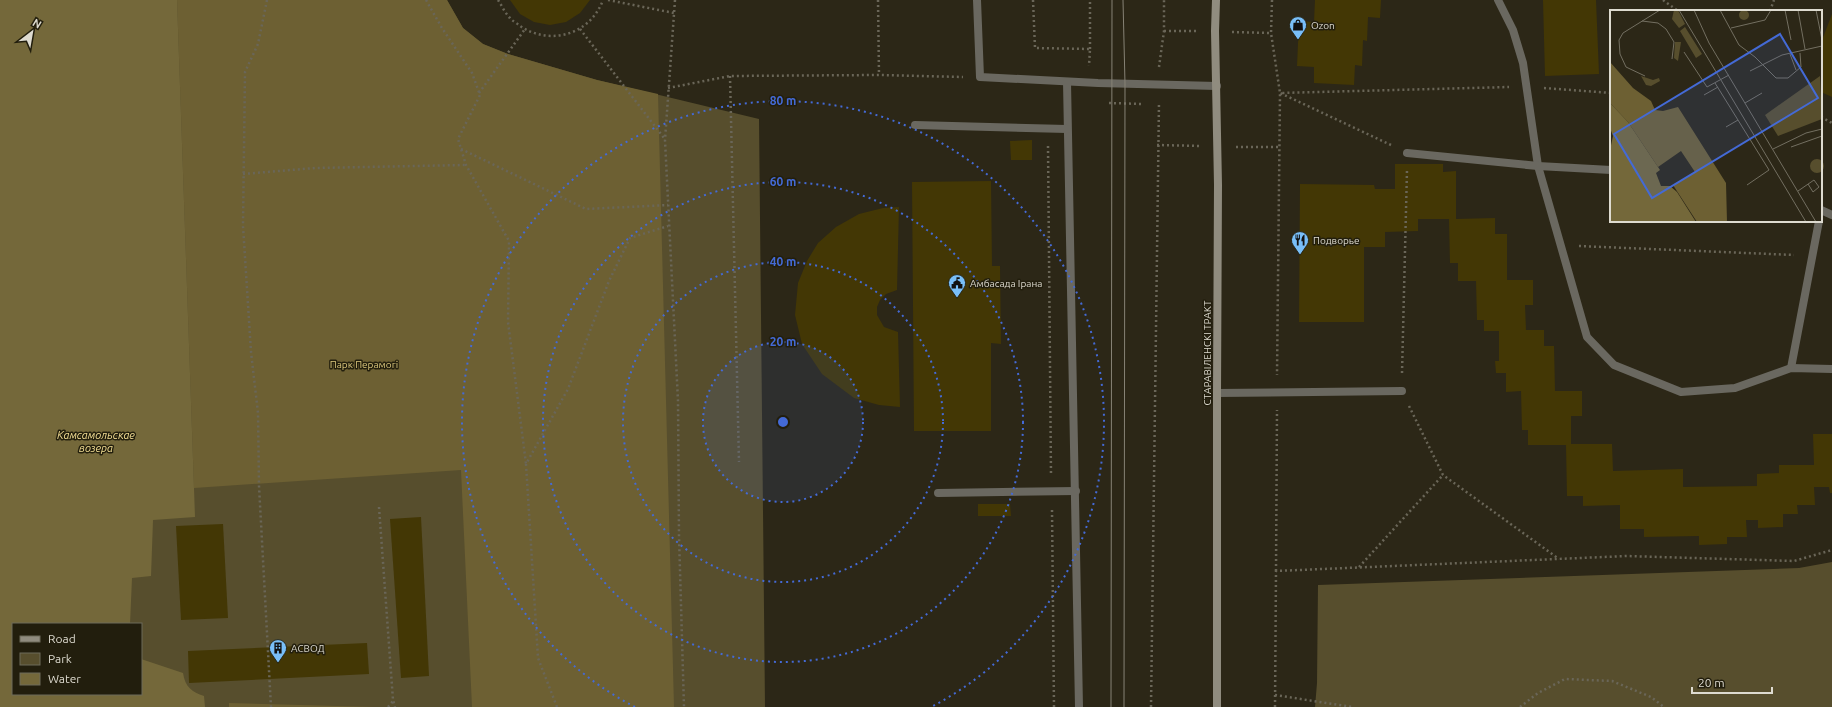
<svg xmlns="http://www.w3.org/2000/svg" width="1832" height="707" font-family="Ubuntu,sans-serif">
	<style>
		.green { fill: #574e2d; fill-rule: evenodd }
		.forest { fill: #6d6033 }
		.water { fill: #74683a }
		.building { fill: #433705 }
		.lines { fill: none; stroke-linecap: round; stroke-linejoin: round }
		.path { stroke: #6a6658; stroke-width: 2.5; stroke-dasharray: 2 3; stroke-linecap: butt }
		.lane { stroke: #6a6860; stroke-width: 8 }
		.secondary { stroke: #908c7f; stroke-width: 8 }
		.tram { stroke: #878376; stroke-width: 1 }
		.ring { fill: none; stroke: #446ad6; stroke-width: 2; stroke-dasharray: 2 4 }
		.labels { text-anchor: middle; stroke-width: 3; stroke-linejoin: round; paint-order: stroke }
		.poi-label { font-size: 10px; fill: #dedbd0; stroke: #221e0d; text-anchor: start }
		.street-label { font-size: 10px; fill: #dedbd0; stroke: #221e0d }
		.park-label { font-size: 10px; fill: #dbc77d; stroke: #221e0d }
		.water-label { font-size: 11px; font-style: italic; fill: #f3de94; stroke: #221e0d }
		.inset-road { fill: none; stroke: #736f61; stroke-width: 1 }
		.view { fill: #446ad6; fill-opacity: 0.15; stroke: #446ad6; stroke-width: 2 }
		.inset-edge { fill: none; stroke: #dedbd0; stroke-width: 2 }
		.centre { fill: #446ad6; stroke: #221e0d; stroke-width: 2 }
		.ring-label { font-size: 12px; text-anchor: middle; font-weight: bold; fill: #446ad6; stroke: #221e0d; stroke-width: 3; stroke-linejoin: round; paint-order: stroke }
	</style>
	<rect width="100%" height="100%" fill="#2c2717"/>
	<g class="green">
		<path d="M0,0h447l16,28 20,16 25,10 89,26 162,39 6,588h-765zM13,624h128v70h-128z"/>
		<path d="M1832,562v145h-517l2,-24 1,-98 481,-17z"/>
	</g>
	<g class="forest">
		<path d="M177,0h270l16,28 20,16 25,10 89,26 61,14 16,613h-202l-11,-237 -267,18z"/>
		<path d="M229,703l146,4h-146z"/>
	</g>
	<path class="water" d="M0,0h177l18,517 -42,3 -2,56 -19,2 -2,46h-117v70h128v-35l42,14c2,14 9,19 21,23l1,11h-205z"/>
	<g class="building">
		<path d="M510,0h80l-10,13 -14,9 -16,3 -16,-3 -14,-8z"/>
		<path d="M1315,0h66l-1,18 -12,-1 -1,24 -4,-1 -1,26 -7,-1 -1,20 -40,-2v-16l-17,-1 2,-45 15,1z"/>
		<path d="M1543,0h53l3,74 -54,2z"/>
		<path d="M1832,14v83l-11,-5v-49z"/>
		<path d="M1032,140v20h-21l-1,-19z"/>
		<path d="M1395,164h48v8l13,-1v48l39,-1v16h12v46h26v25h-8l1,25h18v16h10l1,45h27v25h-11v28h41l1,27 70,-2v18l74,-1v-12l22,-1v-8h35l-1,-31h19v59h-2l-1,-6h-15l1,18h-18l1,9h-15v13l-25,1v-8h-12l1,17h-20v7l-28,1v-9l-55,1v-8h-24v-24l-37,1v-10h-16l-1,-51h-38v-15h-6l-1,-39 -15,1v-19h-10l-1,-12h4v-30h-15v-11h-7l-1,-39h-18v-18h-8l-1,-44h-31v12l-33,1v15h-21v75h-65l1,-138 74,1 1,4h20z"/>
		<path d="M991,181l1,85h8l1,78 -10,-1v88h-77l-2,-249z"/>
		<path d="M899,207l-2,83 -11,4 -6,6 -3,7v8l7,12 14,5 2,75 -21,-2 -25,-7 -32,-24 -20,-30 -7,-29 3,-32 9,-22 11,-18 18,-16 23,-13 24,-6z"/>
		<path d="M978,504h32l1,12h-33z"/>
		<path d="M421,517l8,159 -28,2 -11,-159z"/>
		<path d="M223,524l5,94 -47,2 -5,-94z"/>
		<path d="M367,643l2,31 -180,9 -1,-32z"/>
	</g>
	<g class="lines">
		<g class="path">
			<path d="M267,0l-9,44 -13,28 -2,154 8,126 7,61 1,73 12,221"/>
			<path d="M426,0l16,28 30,45 8,22 -22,44 8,26 43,76 -1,81 18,142"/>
			<path d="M498,0c4,6 7,13 12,18 2,3 7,5 10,8 30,20 70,9 83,-26"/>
			<path d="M608,0l66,13"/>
			<path d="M675,0l-10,140 13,261 1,135 5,171"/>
			<path d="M878,0l1,75"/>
			<path d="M1033,0l2,48 55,1 -1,17"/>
			<path d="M1272,0l-1,33 9,60 -3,282"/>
			<path d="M1663,0l15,11"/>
			<path d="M1770,11l4,-11"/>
			<path d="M580,29l84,109"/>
			<path d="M1164,31h33"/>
			<path d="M1232,32l39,1"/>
			<path d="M1090,49v-49"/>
			<path d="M1159,67l5,-36v-31"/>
			<path d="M730,76l9,386"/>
			<path d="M668,88l62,-12 149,-1 84,2"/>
			<path d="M1544,88l67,5"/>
			<path d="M479,93l46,-64"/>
			<path d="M1109,103l33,1"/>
			<path d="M1821,117l11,6"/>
			<path d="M1157,145l44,1"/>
			<path d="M1391,145l-111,-52 229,-6"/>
			<path d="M1048,146l3,329"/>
			<path d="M1236,147h44"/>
			<path d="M461,149l125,60 82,-4"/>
			<path d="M243,174l72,-6 151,-3"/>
			<path d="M1579,246l215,9"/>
			<path d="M1402,373l5,-203"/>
			<path d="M1409,406l34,69 116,84"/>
			<path d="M379,507l14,193 2,7"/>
			<path d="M1052,510l2,197"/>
			<path d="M1359,567l84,-92"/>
			<path d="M1276,571l1,-161"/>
			<path d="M1275,695l77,12"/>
			<path d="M388,707l5,-6"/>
			<path d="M557,707l-19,-49 -12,-194 42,-75 41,-108 21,-43 38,-12"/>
			<path d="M1151,707l8,-605"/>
			<path d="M1275,707l1,-136 351,-15 167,5 38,-11"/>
			<path d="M1520,707l18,-14 27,-14 47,2 39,16 13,10"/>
		</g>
		<g class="lane">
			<path d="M977,0l3,77 118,6 119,3"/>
			<path d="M1498,0l15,30 10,33 15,103 49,171 27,28 67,27 54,-4 56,-20 41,1"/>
			<path d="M1067,82l12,625"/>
			<path d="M915,125l152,4"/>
			<path d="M1407,153l131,13 73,4"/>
			<path d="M1821,210l11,5"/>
			<path d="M1791,368l28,-147"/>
			<path d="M1217,393l185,-2"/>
			<path d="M938,493l138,-2"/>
		</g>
		<path class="secondary" d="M1216,0l-1,31 3,154 -1,208v314"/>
		<g class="tram">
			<path d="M1123,0l2,84 -1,623"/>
			<path d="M1111,707l1,-707"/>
		</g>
	</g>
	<circle cx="783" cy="422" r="80" fill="#446ad6" fill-opacity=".12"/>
	<g class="ring">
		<circle cx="783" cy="422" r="80"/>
		<circle cx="783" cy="422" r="160"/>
		<circle cx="783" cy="422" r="240"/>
		<path d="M635 707A321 321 0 1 1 931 707"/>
	</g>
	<defs>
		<g id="shop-pin" transform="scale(0.9)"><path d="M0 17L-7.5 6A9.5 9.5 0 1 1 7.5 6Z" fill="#79bff8" stroke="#221e0d"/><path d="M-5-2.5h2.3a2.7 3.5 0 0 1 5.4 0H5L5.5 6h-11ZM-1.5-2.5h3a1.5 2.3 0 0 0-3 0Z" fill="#111"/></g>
		<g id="restaurant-pin" transform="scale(0.9)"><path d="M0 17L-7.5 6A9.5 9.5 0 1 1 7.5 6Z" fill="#79bff8" stroke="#221e0d"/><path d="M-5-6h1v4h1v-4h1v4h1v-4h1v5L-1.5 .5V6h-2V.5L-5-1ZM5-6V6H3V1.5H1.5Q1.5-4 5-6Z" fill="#111"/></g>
		<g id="civic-pin" transform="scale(0.9)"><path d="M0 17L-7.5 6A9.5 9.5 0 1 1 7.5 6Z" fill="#79bff8" stroke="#221e0d"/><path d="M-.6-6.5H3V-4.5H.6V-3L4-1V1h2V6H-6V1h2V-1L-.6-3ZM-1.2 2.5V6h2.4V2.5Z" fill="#111"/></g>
		<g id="building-pin" transform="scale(0.9)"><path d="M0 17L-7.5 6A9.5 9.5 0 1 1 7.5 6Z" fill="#79bff8" stroke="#221e0d"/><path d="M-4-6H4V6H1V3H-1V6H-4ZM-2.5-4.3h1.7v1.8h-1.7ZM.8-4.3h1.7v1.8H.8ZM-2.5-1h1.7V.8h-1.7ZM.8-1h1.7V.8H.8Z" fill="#111"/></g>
	</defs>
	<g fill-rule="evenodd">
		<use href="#shop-pin" x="1298" y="25"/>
		<use href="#restaurant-pin" x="1300" y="240"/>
		<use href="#civic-pin" x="957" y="283"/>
		<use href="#building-pin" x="278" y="648"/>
	</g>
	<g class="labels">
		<g class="poi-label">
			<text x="1311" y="29">Ozon</text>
			<text x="1313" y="244">Подворье</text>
			<text x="970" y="287">Амбасада Ірана</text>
			<text x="291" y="652">АСВОД</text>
		</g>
		<g class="street-label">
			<text transform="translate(1207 353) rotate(-90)" y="4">СТАРАВІЛЕНСКІ ТРАКТ</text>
		</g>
		<g class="park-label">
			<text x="364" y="368">Парк Перамогі</text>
		</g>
		<g class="water-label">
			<text x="96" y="439">Камсамольскае<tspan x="96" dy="13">возера</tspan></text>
		</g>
	</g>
	<g transform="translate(1610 10)">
		<rect width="212" height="212" fill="#2c2717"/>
		<path d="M129 5a5 5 0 1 1 10 0a5 5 0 1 1-10 0ZM64,0h4l7,14 -6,4 -7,-9zM75,17l17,27 -6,4 -16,-27zM65,32h6l-3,19 -4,-3zM31,66l12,4 6,-2 1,3 -9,5 -5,-1zM210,66l2,43 -44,17 -13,-21zM200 156a7 7 0 1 1 14 0a7 7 0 1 1-14 0Z" fill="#574e2d"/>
		<path d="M0,52l23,26 18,13 4,9 8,1 15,-4 48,76 1,39h-30l-24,-37 22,-13 -14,-21 -23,16 -30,-45 -18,-19z" fill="#6d6033"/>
		<path d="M0,93l18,19 32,48 -4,3 5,13h9l7,6 19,30h-86v-72l3,-14 -3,-8z" fill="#74683a"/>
		<path class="inset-road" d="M69,0l127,212M84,0l15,33 107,179M110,0l19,35 16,12 21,21h12l13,-11 -1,-14M175,0l6,30M188,0l7,39M206,0l6,30M32,11l16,2 8,6 8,13 -2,17M121,18l34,-8 6,-10M74,42l23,35 22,-12M180,44l6,16M140,61l32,-16 40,-9M35,66l-19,-9 -6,-13 -1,-14 4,-7 37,-23M105,73l54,87 -22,15M94,85l14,-8M135,93l17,-10M116,117l12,-7M181,137l31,-11M163,139l33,-16 16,-4M188,181l16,-11 5,7 -6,5 -5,-8"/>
		<path class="view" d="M170,24l38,64 -166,100 -38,-64z"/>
		<rect width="212" height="212" class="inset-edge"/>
	</g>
	<circle cx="783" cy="422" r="6" class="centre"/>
	<g class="ring-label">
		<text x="783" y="105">80 m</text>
		<text x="783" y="186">60 m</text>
		<text x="783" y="266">40 m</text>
		<text x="783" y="346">20 m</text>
	</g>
	<rect x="12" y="623" width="130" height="72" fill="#221e0d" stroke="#6d6a5b"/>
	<rect x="20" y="636" width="20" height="6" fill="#908c7f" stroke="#6d6a5b"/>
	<text x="48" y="643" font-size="12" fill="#dedbd0">Road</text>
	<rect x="20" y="653" width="20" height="12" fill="#574e2d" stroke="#6d6a5b"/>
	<text x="48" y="663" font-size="12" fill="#dedbd0">Park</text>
	<rect x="20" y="673" width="20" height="12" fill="#74683a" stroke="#6d6a5b"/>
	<text x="48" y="683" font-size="12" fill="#dedbd0">Water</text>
	<g transform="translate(32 32) rotate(31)" stroke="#221e0d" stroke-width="3" paint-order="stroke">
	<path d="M0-3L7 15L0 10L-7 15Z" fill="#dedbd0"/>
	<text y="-6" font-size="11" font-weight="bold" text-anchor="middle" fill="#dedbd0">N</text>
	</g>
	<path d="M1692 687v6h80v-6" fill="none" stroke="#dedbd0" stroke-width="2"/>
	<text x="1698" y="687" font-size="12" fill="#dedbd0" stroke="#221e0d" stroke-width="3" paint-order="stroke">20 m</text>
</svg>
